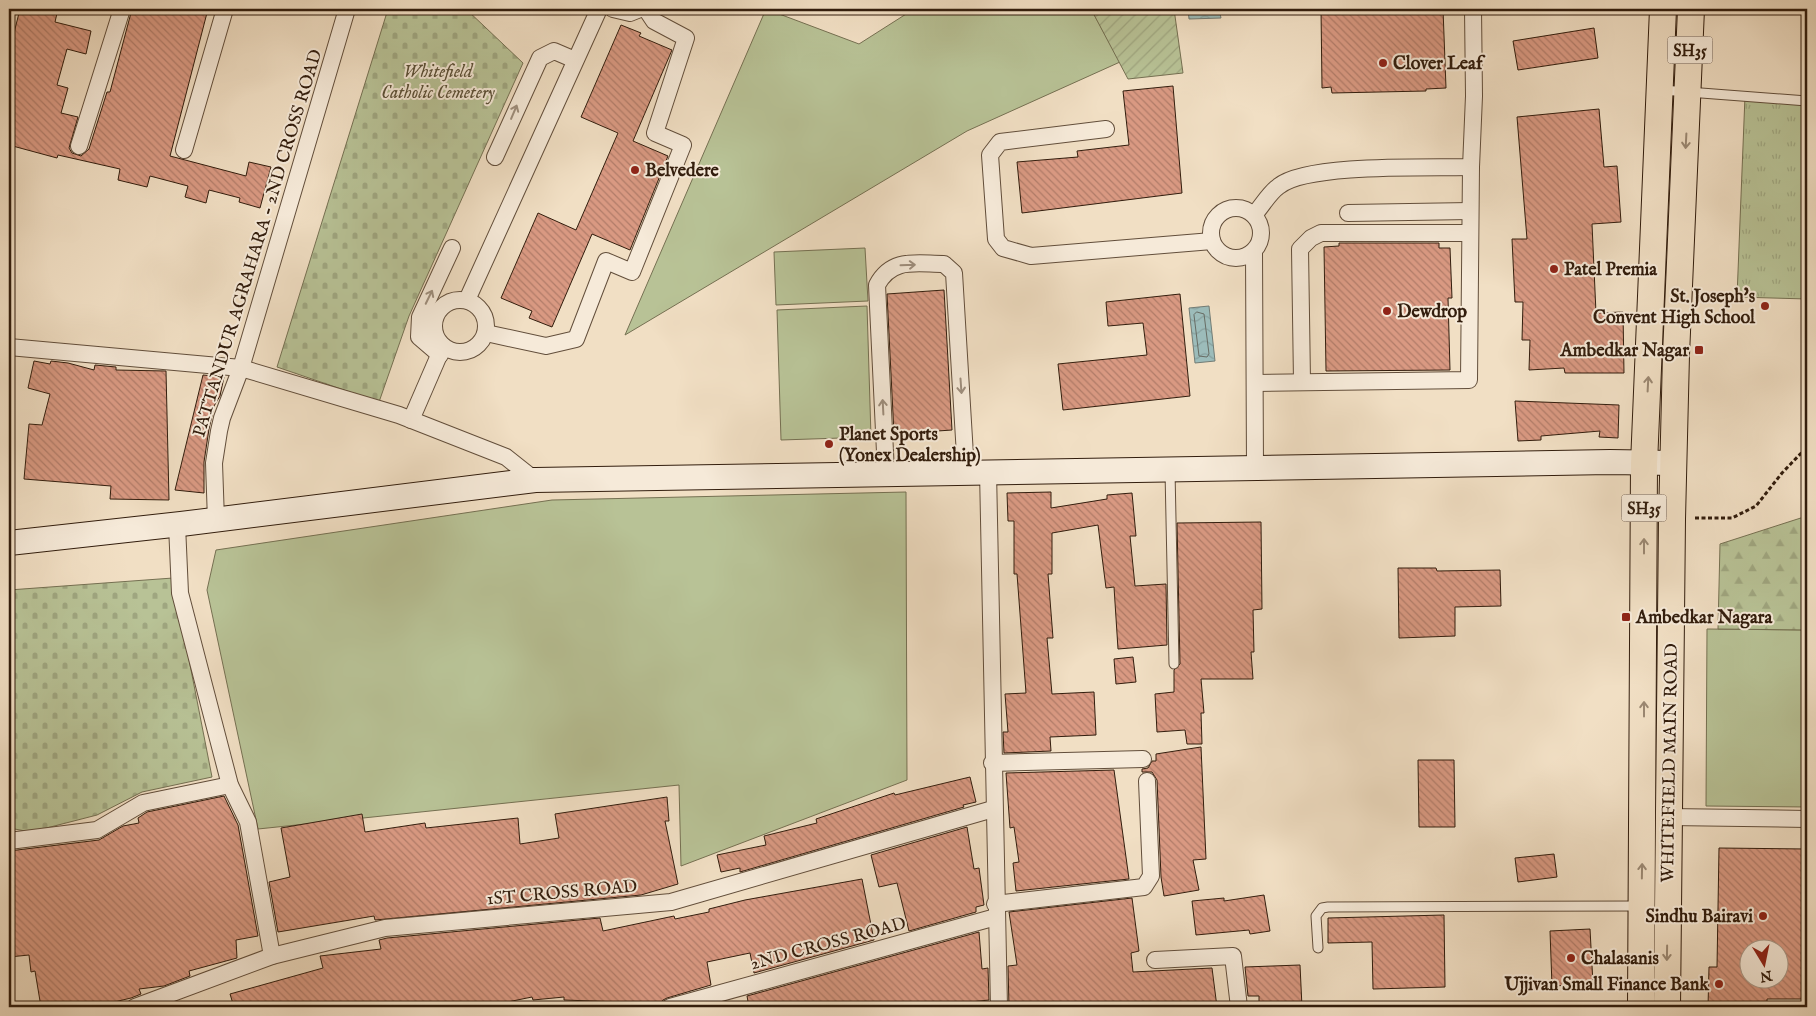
<svg xmlns="http://www.w3.org/2000/svg" width="1816" height="1016" font-family="'IM FELL English',serif">
	<style>
		.grass { fill: #b8c296; stroke: #757052 }
		.forest { fill: url(#forest-firs); stroke: #757052 }
		.cemetery { fill: url(#cemetery-stones); stroke: #757052 }
		.park { fill: url(#park-tufts); stroke: #757052 }
		.garden { fill: url(#garden-furrows); stroke: #757052 }
		.water { fill: url(#water-waves); stroke: #727c75 }
		.lines { fill: none; stroke-linecap: round; stroke-linejoin: round }
		.shore { stroke: #676c64; stroke-width: 1 }
		.building { fill: url(#building-back-hatch); stroke: #321d0d; fill-rule: evenodd }
		.lane-casing { stroke: #624e3b; stroke-width: 11 }
		.street-casing { stroke: #624e3b; stroke-width: 18 }
		.secondary-casing { stroke: #321d0d; stroke-width: 26 }
		.primary-casing { stroke: #321d0d; stroke-width: 28 }
		.path { stroke: #321d0d; stroke-width: 3; stroke-dasharray: 4 2.5; stroke-linecap: butt }
		.lane { stroke: #f6ead9; stroke-width: 9 }
		.street { stroke: #f6ead9; stroke-width: 16 }
		.secondary { stroke: #f6ead9; stroke-width: 24 }
		.primary { stroke: #f1dfc4; stroke-width: 26 }
		.oneway { stroke: #9e8e7d }
		.oneway2 { stroke: #9b8872 }
		.poi-dot { fill: #8f2418; stroke: #f6ead9; stroke-width: 2 }
		.labels { text-anchor: middle; stroke-width: 4; stroke-linejoin: round; paint-order: stroke }
		.shield { fill: #f6ead9; stroke: #6d5a4a; stroke-width: 1 }
		.shield-label { font-size: 16px; font-weight: bold; fill: #321d0d }
		.poi-label { font-size: 18px; font-weight: bold; fill: #321d0d; stroke: #f6ead9; text-anchor: start }
		.park-label { font-size: 18px; font-style: italic; fill: #5a4f36; stroke: #f6ead9 }
		.street-label { font-size: 18px; fill: #321d0d; stroke: #f6ead9 }
	</style>
	<defs>
		<pattern id="forest-firs" width="22" height="20" patternUnits="userSpaceOnUse" patternTransform="scale(1.25)"><rect width="22" height="20" fill="#b8c296"/><path d="M5 1l3.5 6h-7zM16 11l3.5 6h-7z" fill="#9fa680"/></pattern>
		<pattern id="cemetery-stones" width="16" height="16" patternUnits="userSpaceOnUse" patternTransform="scale(1.25)"><rect width="16" height="16" fill="#b8c296"/><path d="M2 7V4a2 2 0 0 1 4 0v3zM10 15v-3a2 2 0 0 1 4 0v3z" fill="#9fa680"/></pattern>
		<pattern id="park-tufts" width="24" height="20" patternUnits="userSpaceOnUse" patternTransform="scale(1.25)"><rect width="24" height="20" fill="#b8c296"/><path d="M3 7l-1-3M5 7V3M7 7l1-3M15 17l-1-3M17 17v-4M19 17l1-3" fill="none" stroke="#9fa680"/></pattern>
		<pattern id="garden-furrows" width="10" height="10" patternUnits="userSpaceOnUse" patternTransform="scale(1.25)"><rect width="10" height="10" fill="#b8c296"/><path d="M-1 1l2-2M0 10L10 0M9 11l2-2" fill="none" stroke="#9fa680"/></pattern>
		<pattern id="water-waves" width="16" height="10" patternUnits="userSpaceOnUse" patternTransform="scale(1.25)"><rect width="16" height="10" fill="#9cbcba"/><path d="M0 5q4-4 8 0t8 0" fill="none" stroke="#87a19f"/></pattern>
		<pattern id="building-back-hatch" width="6" height="6" patternUnits="userSpaceOnUse" patternTransform="scale(1.25)"><rect width="6" height="6" fill="#d99982"/><path d="M-1 5l2 2M0 0l6 6M5-1l2 2" fill="none" stroke="#b17c69"/></pattern>
	</defs>
	<rect width="100%" height="100%" fill="#f1dfc4"/>
	<filter id="stains"><feTurbulence type="fractalNoise" baseFrequency=".004" numOctaves="4"/><feColorMatrix values="0 0 0 0 .2 0 0 0 0 .09 0 0 0 0 .02 0 0 0 .5 -.17"/></filter>
	<radialGradient id="worn" r=".72"><stop offset=".6" stop-color="#630" stop-opacity="0"/><stop offset="1" stop-color="#630" stop-opacity=".3"/></radialGradient>
	<g class="grass">
		<path d="M766,9l93,35 55,-35h177l29,53 -153,69 -342,204z"/>
		<path d="M865,248l3,53 -92,4 -2,-53z"/>
		<path d="M867,306l4,131 -90,3 -4,-130z"/>
		<path d="M906,492l1,288 -226,86 -2,-81 -421,44 -51,-239 9,-40 336,-50z"/>
		<path d="M1707,629l100,1v177l-101,-1z"/>
	</g>
	<path class="forest" d="M1807,516v114l-89,-1 2,-85z"/>
	<g class="cemetery">
		<path d="M388,9h78l57,54 -114,253 -30,86 -102,-35z"/>
		<path d="M173,578l39,199 -70,15 -45,23 -66,17 -22,-4v-238z"/>
	</g>
	<path class="park" d="M1745,96l62,3v200l-70,-2z"/>
	<path class="garden" d="M1091,9h83l9,64 -55,6z"/>
	<g class="water">
		<path d="M1188,9h31l2,9 -32,1z"/>
		<path d="M1209,306l6,55 -20,2 -6,-55z"/>
	</g>
	<g class="lines">
		<path class="shore" d="M1197,312l7,2 5,40 -2,3 -8,-1 -5,-41z"/>
	</g>
	<g class="building">
		<path d="M20,9h38l-3,13 36,9 -5,23 -19,-5 -10,36 11,3 -7,25 17,4 -9,31 3,5 9,3 8,-7 18,-57h3l22,-83h76l-38,147 76,20 3,-14 22,5 -11,41 -21,-6 1,-4 -31,-8 -3,13 -21,-6 3,-11 -38,-10 -3,11 -29,-7 2,-11 -62,-14 -1,3 -48,-13v-105l3,1z"/>
		<path d="M1321,9h122l3,79 -20,1v2l-94,2 -1,-6 -9,1z"/>
		<path d="M621,25l20,8 -2,3 33,14 -39,91 35,15 -38,94 -38,-16 -40,93 -23,-9 3,-7 -31,-13 37,-85 38,17 42,-97 -37,-16z"/>
		<path d="M1594,28l4,30 -80,12 -5,-29z"/>
		<path d="M1173,86l9,107 -160,20 -5,-51 61,-5 -1,-6 52,-6 -6,-54z"/>
		<path d="M1599,109l5,58 13,-1 4,56 -29,2 4,89 27,-1 1,61h-59l-1,-5 -35,2 1,-30h-8l1,-38h-8l-3,-63h15l-10,-122z"/>
		<path d="M1339,243h100v5h11l2,50h-4l2,72 -124,1 -2,-124 15,-1z"/>
		<path d="M944,290l8,140 -58,4 -7,-140z"/>
		<path d="M1180,294l10,102 -127,14 -5,-46 89,-9 -4,-32 -35,3 -2,-24z"/>
		<path d="M34,361l16,3 1,-3 17,2 26,7 1,-5 21,2v3l50,1 3,129 -59,-1 1,-13 -87,-7 5,-55 13,1 8,-31 -22,-6z"/>
		<path d="M203,375l21,2 -4,19 -6,10 -5,23 -5,33v31l-29,-3z"/>
		<path d="M1515,401l104,4 -1,33 -19,-1 1,-6 -59,5v4l-23,1z"/>
		<path d="M1051,492v16l56,-9v-4l25,-2 4,43h-6l5,50 31,-2 1,61 -49,4 -4,-62 -8,1 -8,-63 -46,8v41h-4l5,64h-6l5,56 42,-2 2,43 -46,2 1,14 -47,2 -1,-21h5l-3,-38 21,-1 -9,-119h-3v-53h-6l-1,-28z"/>
		<path d="M1261,522l1,87 -9,1 1,42h-3l2,27h-52l3,34h-3l1,31h-15l-2,-14 -28,2 -2,-38 19,-2v-22l6,-6 -3,-141z"/>
		<path d="M1398,568h38l1,3 63,-1 1,36 -46,1v29l-56,2z"/>
		<path d="M1133,657l3,25 -20,2 -2,-25z"/>
		<path d="M1201,747l5,112 -13,1 6,30 -35,6 -3,-19 -4,-97 -5,-8h-10v-3l6,-1 4,-7h4v-7z"/>
		<path d="M1418,760h36l1,67h-36z"/>
		<path d="M1114,770l15,109 -113,12 -3,-28 6,-1 -5,-35 -4,1 -4,-55z"/>
		<path d="M970,777l6,25 -13,3 1,2 -224,65v-4l-19,4 -4,-17 49,-10 -2,-9 53,-13 -1,-4 78,-26 1,2z"/>
		<path d="M224,796l14,29 20,111 -22,4 1,18 -48,13 1,5 -26,10 -25,3 2,5 -10,4 -38,9h-52l-6,-36 -4,1 -2,-17 -20,2v-106l90,-11 24,-14 16,-3 -1,-5 9,-6z"/>
		<path d="M667,797l2,24h-4l13,63 -37,11 -266,25 -1,-4 -96,16 -9,-50 21,-5 -9,-49 81,-14 3,18 60,-9 1,5 92,-10 2,26 39,-6 -4,-24z"/>
		<path d="M967,827l7,42 5,-1 5,37 -8,2v5l-67,19 -12,-48 -18,4 -8,-32z"/>
		<path d="M1719,848l88,1v150h-40v8h-59l1,-40h8zM1748,948h30v30h-30z"/>
		<path d="M1554,854l3,23 -39,5 -3,-24z"/>
		<path d="M862,879l12,61 -120,33 -4,-20 -43,9 4,23 -44,13 -4,2 -3,7h-35l-1,-4 -3,1 -1,-2 -56,-2v-3l-31,3 -1,-3 -49,10v-3l-17,3h-232l-4,-13 93,-26 -3,-12 61,-7 -2,-9 8,-2 213,-20 3,13 71,-15 1,3 34,-7v-3l36,-9z"/>
		<path d="M1264,895l6,36 -20,3 -1,-4 -53,5 -4,-34 32,-3v3z"/>
		<path d="M1132,898l7,53 -8,2 2,19 79,-4 5,39h-208l-1,-41 9,-1 -8,-53z"/>
		<path d="M1444,915l1,72 -72,2 -1,-47 -44,1v-25z"/>
		<path d="M1590,929l3,55 -41,2 -2,-55z"/>
		<path d="M979,932l3,37 6,-1 1,32 -65,7h-175l-2,-11z"/>
		<path d="M1300,965l2,42h-43v-11h-11l-3,-29z"/>
	</g>
	<g class="lines">
		<g class="lane-casing">
			<g id="lane">
				<path d="M1662,90l145,11"/>
				<path d="M1170,471l4,193"/>
				<path d="M1318,948l-2,-32 6,-8 6,-1 311,-1"/>
			</g>
		</g>
		<g class="street-casing">
			<g id="street">
				<path d="M613,9l17,4 10,-4"/>
				<path d="M1106,129l-106,13 -10,13 6,84 7,9 28,8 181,-15"/>
				<path d="M79,146l43,-137"/>
				<path d="M184,150l41,-141"/>
				<path d="M495,157l45,-99 14,-7 21,9"/>
				<circle cx="1236" cy="233" r="25"/>
				<path d="M1348,213l122,-2"/>
				<path d="M1254,215c8,-9 15,-22 25,-29 28,-23 152,-18 192,-19l3,-71 -1,-87"/>
				<path d="M1254,251l1,216"/>
				<circle cx="460" cy="326" r="26"/>
				<path d="M467,300l132,-291"/>
				<path d="M486,333l60,13 30,-7 30,-78 26,11 51,-127 -28,-12 31,-95 -32,-17 -8,-12"/>
				<path d="M9,347l232,21 158,47 107,42 29,23"/>
				<path d="M440,355l-21,-18 1,-20 32,-69"/>
				<path d="M1302,381l-2,-132 11,-11 10,-5h148"/>
				<path d="M1255,383l214,-3 2,-213"/>
				<path d="M411,420l32,-74"/>
				<path d="M988,471l11,536"/>
				<path d="M886,473l-9,-188c15,-28 39,-21 67,-21l10,9 12,199"/>
				<path d="M216,520l-2,-57 5,-32 3,-13 19,-50 106,-359"/>
				<path d="M177,525l3,68 50,192 18,37 24,134"/>
				<path d="M992,763l151,-4"/>
				<path d="M1669,817l138,2"/>
				<path d="M9,841l88,-11 46,-27 87,-18"/>
				<path d="M995,904l149,-17 7,-11 -4,-95"/>
				<path d="M1155,960l78,-4 6,51"/>
				<path d="M135,1007l137,-51 113,-28 286,-26 322,-93"/>
				<path d="M670,1007l326,-90"/>
			</g>
		</g>
		<g class="secondary-casing">
			<path id="secondary" d="M9,543l172,-19 354,-44 1075,-18 63,1"/>
		</g>
		<g class="primary-casing">
			<g id="primary">
				<path d="M1641,1007l3,-543 19,-455"/>
				<path d="M1667,1007l5,-488 4,-164 15,-346"/>
			</g>
		</g>
		<path class="path" d="M1695,518h37l24,-12 26,-33 25,-26"/>
		<use href="#lane" class="lane"/>
		<use href="#street" class="street"/>
		<use href="#secondary" class="secondary"/>
		<use href="#primary" class="primary"/>
	</g>
	<defs><path id="oneway-shaft" d="M-6 0H5M1.5-3L5.5 0L1.5 3" fill="none" stroke-width="1.6" stroke-linecap="round" stroke-linejoin="round" transform="scale(1.25)"/></defs>
	<g class="oneway">
		<use href="#oneway-shaft" transform="translate(514 112) rotate(-67)"/>
		<use href="#oneway-shaft" transform="translate(908 265) rotate(-2)"/>
		<use href="#oneway-shaft" transform="translate(429 297) rotate(-64)"/>
		<use href="#oneway-shaft" transform="translate(961 386) rotate(86)"/>
		<use href="#oneway-shaft" transform="translate(883 407) rotate(-93)"/>
	</g>
	<g class="oneway2">
		<use href="#oneway-shaft" transform="translate(1686 141) rotate(93)"/>
		<use href="#oneway-shaft" transform="translate(1648 384) rotate(-87)"/>
		<use href="#oneway-shaft" transform="translate(1644 546) rotate(-90)"/>
		<use href="#oneway-shaft" transform="translate(1644 709) rotate(-90)"/>
		<use href="#oneway-shaft" transform="translate(1642 871) rotate(-89)"/>
		<use href="#oneway-shaft" transform="translate(1667 953) rotate(91)"/>
	</g>
	<g class="poi-dot">
		<circle cx="1383" cy="63" r="5"/>
		<circle cx="635" cy="170" r="5"/>
		<circle cx="1554" cy="269" r="5"/>
		<circle cx="1765" cy="306" r="5"/>
		<circle cx="1387" cy="311" r="5"/>
		<rect x="1694" y="345" width="10" height="10" rx="2.5"/>
		<circle cx="829" cy="444" r="5"/>
		<rect x="1621" y="612" width="10" height="10" rx="2.5"/>
		<circle cx="1763" cy="916" r="5"/>
		<circle cx="1571" cy="958" r="5"/>
		<circle cx="1719" cy="984" r="5"/>
	</g>
	<g class="labels">
		<g class="shield">
			<rect x="1667.5" y="36.5" width="45" height="27" rx="4"/>
			<rect x="1621.5" y="494.5" width="45" height="27" rx="4"/>
		</g>
		<g class="shield-label">
			<text x="1690" y="56">SH35</text>
			<text x="1644" y="514">SH35</text>
		</g>
		<g class="poi-label">
			<text x="1393" y="69">Clover Leaf</text>
			<text x="645" y="176">Belvedere</text>
			<text x="1564" y="275">Patel Premia</text>
			<text x="1755" y="302" text-anchor="end">St. Joseph's<tspan x="1755" dy="21">Convent High School</tspan></text>
			<text x="1397" y="317">Dewdrop</text>
			<text x="1689" y="356" text-anchor="end">Ambedkar Nagar</text>
			<text x="839" y="440">Planet Sports<tspan x="839" dy="21">(Yonex Dealership)</tspan></text>
			<text x="1636" y="623">Ambedkar Nagara</text>
			<text x="1753" y="922" text-anchor="end">Sindhu Bairavi</text>
			<text x="1581" y="964">Chalasanis</text>
			<text x="1709" y="990" text-anchor="end">Ujjivan Small Finance Bank</text>
		</g>
		<g class="park-label">
			<text x="438" y="77">Whitefield<tspan x="438" dy="21">Catholic Cemetery</tspan></text>
		</g>
		<g class="street-label">
			<text transform="translate(257 243) rotate(-73)" y="6">PATTANDUR AGRAHARA - 2ND CROSS ROAD</text>
			<text transform="translate(1669 763) rotate(-89)" y="6">WHITEFIELD MAIN ROAD</text>
			<text transform="translate(562 892) rotate(-5)" y="6">1ST CROSS ROAD</text>
			<text transform="translate(828 943) rotate(-15)" y="6">2ND CROSS ROAD</text>
		</g>
	</g>
	<rect width="1816" height="1016" fill="none" stroke="#f1dfc4" stroke-width="30"/>
	<rect x="10" y="10" width="1796" height="996" fill="none" stroke="#321d0d" stroke-width="2.5"/>
	<rect x="15" y="15" width="1786" height="986" fill="none" stroke="#321d0d"/>
	<g transform="translate(1764 964) rotate(170)"><circle r="24" fill="#f6ead9" stroke="#a89887"/>
	<path d="M0-4L9 19L0 12L-9 19Z" fill="#8f2418"/>
	<text y="-8" font-size="14" font-weight="bold" text-anchor="middle" fill="#321d0d">N</text>
	</g>
	<rect width="100%" height="100%" filter="url(#stains)"/>
	<rect width="100%" height="100%" fill="url(#worn)"/>
</svg>
